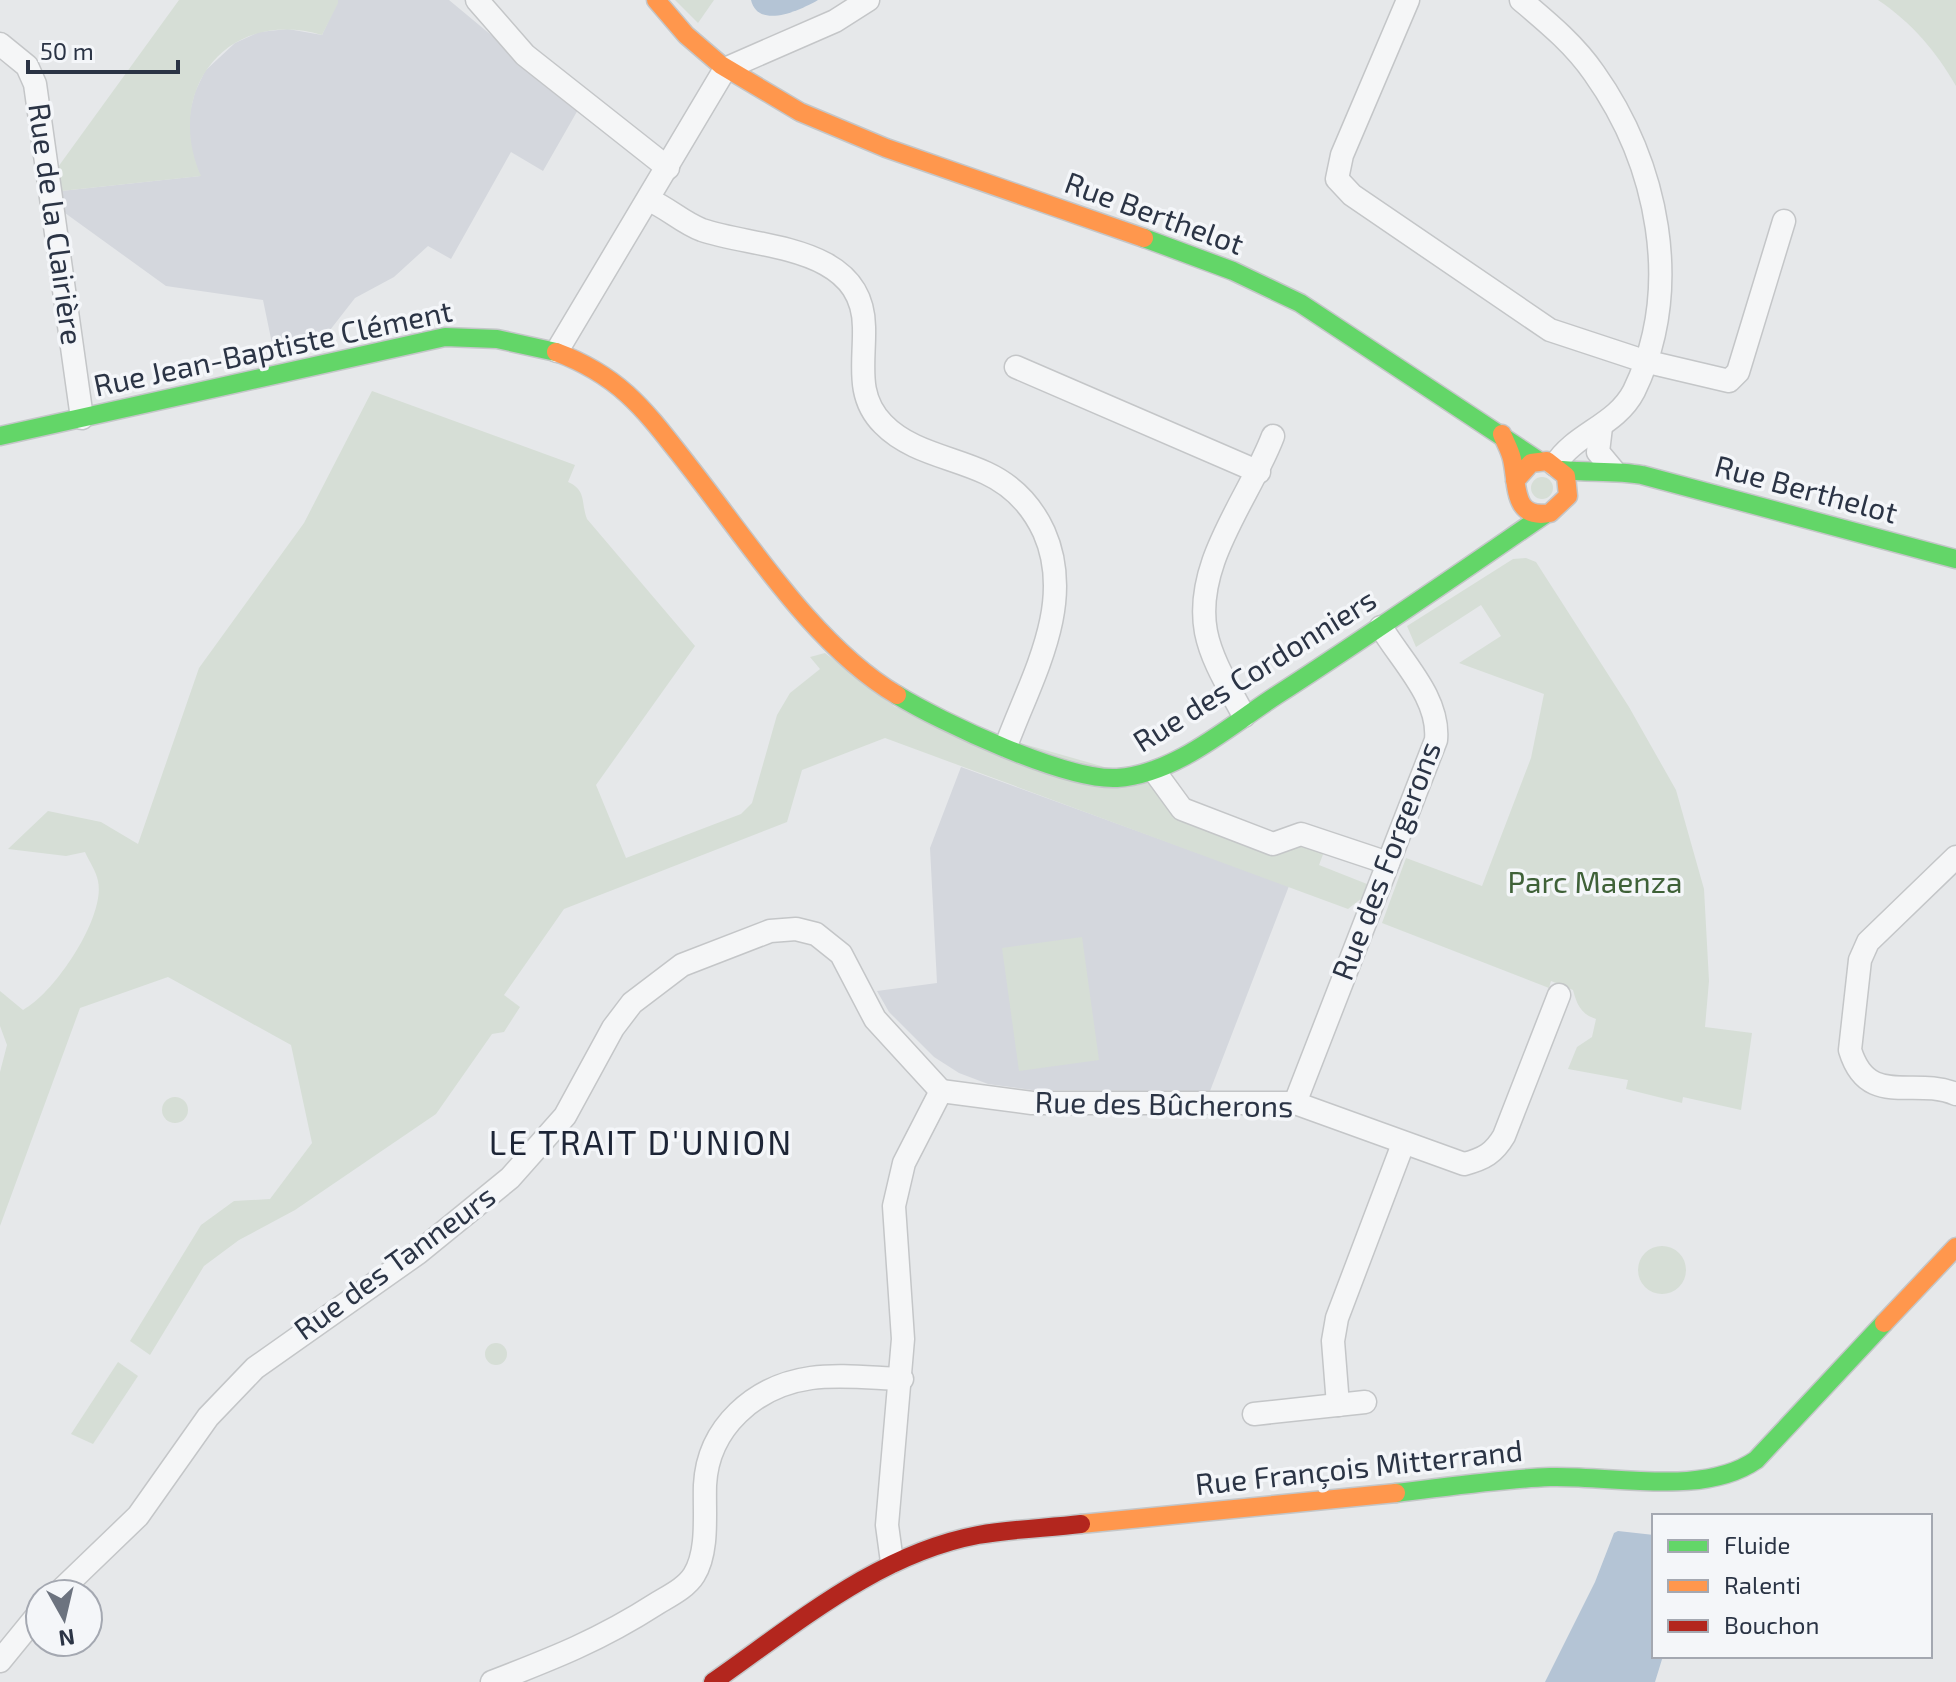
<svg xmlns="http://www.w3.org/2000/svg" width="1956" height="1682" font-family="'Exo 2',sans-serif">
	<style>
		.built { fill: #d4d7dd }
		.green { fill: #d6ded6 }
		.water { fill: #b4c4d5 }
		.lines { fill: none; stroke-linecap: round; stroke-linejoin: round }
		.street-casing { stroke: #c4c6c8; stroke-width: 25 }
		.fast-casing { stroke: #c4c6c8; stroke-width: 21 }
		.slow-casing { stroke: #c4c6c8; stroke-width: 21 }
		.jam-casing { stroke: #c4c6c8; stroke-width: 21 }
		.street { stroke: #f5f6f7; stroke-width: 22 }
		.fast { stroke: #63d668; stroke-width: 18 }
		.slow { stroke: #ff974d; stroke-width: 18 }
		.jam { stroke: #b3261e; stroke-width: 18 }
		.labels { text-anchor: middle; stroke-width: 7; stroke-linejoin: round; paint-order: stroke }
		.street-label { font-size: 30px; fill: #2b3445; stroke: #f4f6f9 }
		.park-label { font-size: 30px; fill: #3f6138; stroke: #f4f6f9 }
		.quarter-label { font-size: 34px; letter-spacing: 2px; fill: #1d2536; stroke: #f4f6f9 }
	</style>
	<rect width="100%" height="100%" fill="#e6e8ea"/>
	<g class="built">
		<path d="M338,0h111l130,108 -36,63 -32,-19 -60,107 -23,-13 -34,31 -39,21 -39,50 -41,10 -12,-58 -97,-14 -101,-73 -4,-22 139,-15 -9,-25 -3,-32 7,-27 10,-21 30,-28 24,-11 29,-3 34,6z"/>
		<path d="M961,767l328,119 -79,205 -178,-1 -44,-6 -29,-11 -25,-16 -45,-45 -12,-21 60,-8 -7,-135z"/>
	</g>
	<g class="green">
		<path d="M179,0h159v3l-16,32c-94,-28 -159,55 -121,141l-140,15 -3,-24z"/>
		<path d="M675,0h39l-16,23z"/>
		<path d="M1878,0h78v86c-20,-35 -44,-63 -78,-86z"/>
		<path d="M372,391l203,74 -7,17c19,8 13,22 19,37l108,127 -99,139 30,73 115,-44 11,-11 25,-88 13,-22 30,-24 -10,-12 15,-4 70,54 255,73 28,40 95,36 32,-13 20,6 -6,16 48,19 -5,14 -14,11 -463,-171 -83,32 -15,52 -223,87 -60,86 16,12 -16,25 -12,2 -56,80 -141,96 -56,30 -35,26 -54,89 -20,-14 71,-116 33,-24 36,-2 42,-56 -21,-98 -123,-68 -88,31 -80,218v-154l7,-27 -7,-19v-35l23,19c31,-16 83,-93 75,-129 -2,-10 -9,-20 -13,-29l-19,4 -58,-7 40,-38 53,11 37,22 61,-176 105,-145z"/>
		<circle cx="1542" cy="488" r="11"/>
		<path d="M1526,558l10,4 93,145 47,83 28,99 5,92 -4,46 47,6 -11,77 -58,-13 -1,6 -56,-14 2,-9 -60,-11 9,-22 15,-10 4,-18c-15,-5 -19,-14 -23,-29l-22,-9 -2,7 -167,-65 24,-65 76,28 49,-128 13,-64 -85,-31 42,-27 -20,-31 -65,42 -9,-21 106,-67z"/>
		<path d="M1082,937l17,123 -80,11 -17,-123z"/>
		<circle cx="175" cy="1110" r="13"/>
		<circle cx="1662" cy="1270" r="24"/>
		<circle cx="496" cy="1354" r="11"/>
		<path d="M118,1362l20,14 -45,68 -22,-10z"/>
	</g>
	<g class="water">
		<path d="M751,0h67c-17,10 -60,30 -67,0z"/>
		<path d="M1618,1531l36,4v121h9l-8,26h-110l50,-100 19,-49z"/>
	</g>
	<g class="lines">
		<g class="street-casing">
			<g id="street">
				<path d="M477,0l48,55 143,113"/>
				<path d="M1408,0l-66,155 -5,24 15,16 198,135 94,31 85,20 9,-9 46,-151"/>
				<path d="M1521,0c26,22 53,44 73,73 64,90 90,215 40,318 -18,35 -59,42 -79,74"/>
				<path d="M0,44l27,22 8,18 47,334"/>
				<path d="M649,200c19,8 34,23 53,30 56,19 161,14 162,97 1,35 -9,69 19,97 27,28 69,33 103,49 26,12 46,33 58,59 32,72 -13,146 -38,214"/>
				<path d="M557,351l168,-282 110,-48 33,-21"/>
				<path d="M1016,367l243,105"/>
				<path d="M1601,427l-3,25 15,18"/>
				<path d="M1244,716c-14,-27 -32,-54 -38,-84 -13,-69 44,-135 67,-196"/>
				<path d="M1155,772l27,37 91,35 28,-10 87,29"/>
				<path d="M1956,857l-88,85 -8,18 -10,90c18,59 63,26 106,44"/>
				<path d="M941,1091l91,12h263l169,61c20,-5 30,-11 40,-28l55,-141"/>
				<path d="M1295,1103l141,-363c4,-42 -34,-78 -55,-113"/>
				<path d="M1338,1405l-5,-64 4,-23 66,-174"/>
				<path d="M1254,1414l111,-12"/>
				<path d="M892,1562l-5,-37 16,-186 -9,-133 10,-43 37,-72"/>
				<path d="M57,1594l81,-78 70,-99 47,-49 163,-115 92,-75 55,-62 48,-88 19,-25 50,-38 88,-34 26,-2 20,5 25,20 34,65 66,72"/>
				<path d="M0,1661l40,-49"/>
				<path d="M492,1682c62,-24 108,-42 164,-78 13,-8 30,-16 38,-29 15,-24 10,-63 11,-90 3,-58 50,-99 106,-107 29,-4 61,0 91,1"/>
			</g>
		</g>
		<g class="fast-casing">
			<g id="fast">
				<path d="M1144,238l89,33 67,32 239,158"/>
				<path d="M0,436l445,-99 52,2 59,13"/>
				<path d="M1562,470c27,3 53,0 80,5l314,84"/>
				<path d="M897,695c44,27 169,86 220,83 59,-4 112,-52 160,-83 90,-58 178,-119 267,-180"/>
				<path d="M1396,1493c51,-6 103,-14 154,-16 63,-2 153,20 206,-17l128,-137"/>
			</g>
		</g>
		<g class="slow-casing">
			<g id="slow">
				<path d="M656,0l30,35 35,30 79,47 86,36 258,90"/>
				<path d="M556,352c67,25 91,61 132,113 60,76 126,181 209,230"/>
				<path d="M1502,434c3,8 8,16 10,25 6,26 0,61 38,54l18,-17 -2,-20 -19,-15 -16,2 -16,18"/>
				<path d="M1884,1323l72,-76"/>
				<path d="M1081,1524l315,-31"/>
			</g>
		</g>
		<g class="jam-casing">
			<path id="jam" d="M713,1682c82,-57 164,-128 265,-147 34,-6 69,-7 103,-11"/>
		</g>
		<use href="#street" class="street"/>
		<use href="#fast" class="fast"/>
		<use href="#slow" class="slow"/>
		<use href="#jam" class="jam"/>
	</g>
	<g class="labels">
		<g class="street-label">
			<text transform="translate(1154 214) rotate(20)" y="10">Rue Berthelot</text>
			<text transform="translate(55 224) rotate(82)" y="10">Rue de la Clairière</text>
			<text transform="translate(273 349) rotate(-12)" y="10">Rue Jean-Baptiste Clément</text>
			<text transform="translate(1806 490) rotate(15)" y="10">Rue Berthelot</text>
			<text transform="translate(1255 671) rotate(-32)" y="10">Rue des Cordonniers</text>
			<text transform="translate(1387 861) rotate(-69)" y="10">Rue des Forgerons</text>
			<text transform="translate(1164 1105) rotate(1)" y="10">Rue des Bûcherons</text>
			<text transform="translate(395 1263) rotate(-36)" y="10">Rue des Tanneurs</text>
			<text transform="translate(1359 1468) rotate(-6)" y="10">Rue François Mitterrand</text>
		</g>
		<g class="park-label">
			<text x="1595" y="893">Parc Maenza</text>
		</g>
		<g class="quarter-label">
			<text x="641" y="1155">LE TRAIT D'UNION</text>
		</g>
	</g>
	<rect x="1652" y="1514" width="280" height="144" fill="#f4f6f9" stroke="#a4a8b1" stroke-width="2"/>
	<rect x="1668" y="1540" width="40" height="12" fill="#63d668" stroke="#a4a8b1" stroke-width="2"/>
	<text x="1724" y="1554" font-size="24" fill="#2b3445">Fluide</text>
	<rect x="1668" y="1580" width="40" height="12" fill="#ff974d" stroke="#a4a8b1" stroke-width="2"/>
	<text x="1724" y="1594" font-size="24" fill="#2b3445">Ralenti</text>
	<rect x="1668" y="1620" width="40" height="12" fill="#b3261e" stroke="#a4a8b1" stroke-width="2"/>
	<text x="1724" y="1634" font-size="24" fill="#2b3445">Bouchon</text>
	<g transform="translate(64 1618) rotate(172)"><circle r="38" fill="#f4f6f9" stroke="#a4a8b1" stroke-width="2"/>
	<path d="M0-6L14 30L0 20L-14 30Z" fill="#6c737f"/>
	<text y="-12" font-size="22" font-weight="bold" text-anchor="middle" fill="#2b3445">N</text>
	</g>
	<path d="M28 60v12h150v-12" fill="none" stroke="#2b3445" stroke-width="4"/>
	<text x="40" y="60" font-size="24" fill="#2b3445" stroke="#f4f6f9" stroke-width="6" paint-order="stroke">50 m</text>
</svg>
